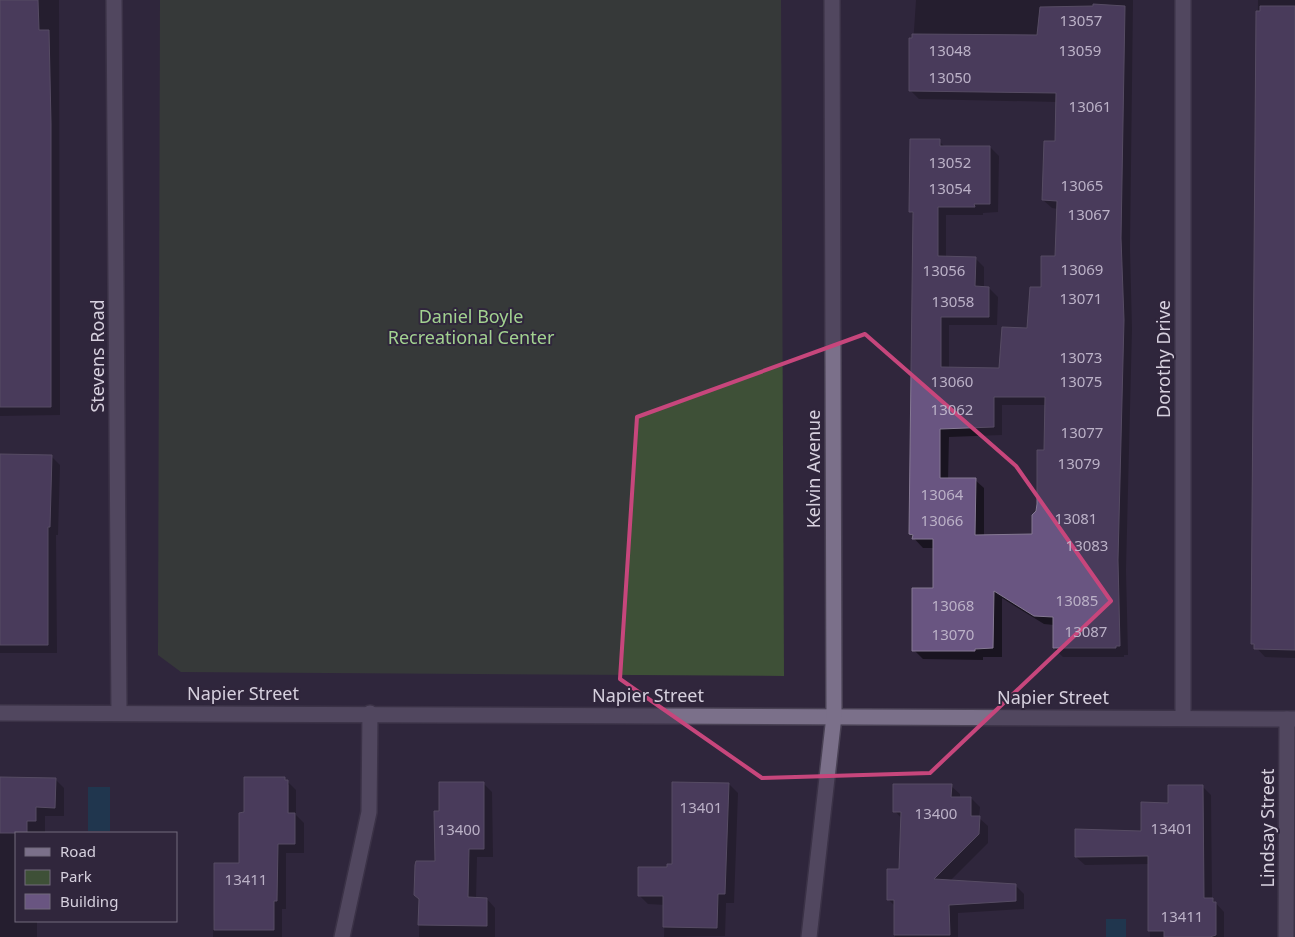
<svg xmlns="http://www.w3.org/2000/svg" width="1295" height="937" font-family="'Noto Sans',sans-serif">
	<style>
		.green { fill: #3e5037 }
		.water { fill: #0f4965 }
		.shadow { fill: #0007; fill-rule: evenodd }
		.building { fill: #695581; stroke: #857993; fill-rule: evenodd }
		.lines { fill: none; stroke-linecap: round; stroke-linejoin: round }
		.minor-casing { stroke: #494154; stroke-width: 18 }
		.minor { stroke: #7b708a; stroke-width: 15 }
		.marked { fill: none; stroke: #c7467c; stroke-width: 4; stroke-linejoin: round }
		.labels { text-anchor: middle; stroke-width: 4; stroke-linejoin: round; paint-order: stroke }
		.number-label { font-size: 15px; fill: #bbb1c7 }
		.park-label { font-size: 18px; fill: #a2d290; stroke: #30263c }
		.street-label { font-size: 18px; fill: #d6d0de; stroke: #30263c }
	</style>
	<rect width="100%" height="100%" fill="#30263c"/>
	<path class="green" d="M160,0h621l3,676 -603,-4 -23,-17z"/>
	<g class="water">
		<rect x="88" y="787" width="22" height="44"/>
		<rect x="1106" y="919" width="20" height="18"/>
	</g>
	<g class="shadow">
		<path d="M0,0h59l1,415 -60,1z"/>
		<path d="M916,0h217l-3,248 2,81 -6,241 2,85h-4v2h-61l-9,-9v-23l-10,-1 -42,-26v59h-19v3l-60,-1 -9,-9 20,-61 1,-41h-12l-13,-14 4,-319 -4,-4 29,-70 6,6h45l9,9 -1,56 -15,1v2h-37v43h29l9,9v21h5l9,9 -1,28h-48v44h51l29,-40 27,-72 2,-48 -6,-1 -9,-8 13,-58 1,-40 -138,-3 -9,-9zM1002,405h44l-1,46 -12,84 -49,1v-48l-9,-8h-27l1,-43 53,-2z"/>
		<path d="M1258,0h37v658l-30,-1 -13,-14 1,-248 2,-53z"/>
		<path d="M0,455l51,1 9,9 -2,70h-2l1,118h-57z"/>
		<path d="M284,778l12,12v25l8,8v30h-18v56h-4v28h-69l3,-73h24l6,-50zM287,785h2v34h-3z"/>
		<path d="M0,779h55l9,9v28h-19v17h-29v88h21v16h-37z"/>
		<path d="M483,783l9,9 1,65h-16l-1,42h11l8,9v29h-76l1,-38 16,-37 4,-50z"/>
		<path d="M729,784l9,9 -4,110h-8l-1,33 -61,1 1,-32 -17,-1 -9,-9 34,-30z"/>
		<path d="M951,786l9,8v4h11l9,9 -1,11 9,8v17l-38,38 65,4 9,9v15l-66,4v24h-63v-31l-6,-6 12,-30 1,-51 -7,-8z"/>
		<path d="M1202,786l9,9 1,104 12,13v25h-74l-1,-73 -64,1 -9,-8 67,-25 26,-28z"/>
	</g>
	<g class="building">
		<path d="M0,0h38l1,30h10l2,94v283h-51z"/>
		<path d="M1093,4l32,2 -4,232 3,82 -6,240 2,86h-4v2h-63v-31l-19,-1 -40,-25 -1,57 -18,1v2h-63v-63h21v-49h-21l1,-4 -4,-1 4,-322h-4l1,-73h30v7h50v58h-16l1,3h-37v49l38,1 -1,29 14,1v30h-48v50l58,1 3,-41 25,1 3,-41h11v-31h14l2,-55 -15,-1 2,-59h11l1,-48 -147,-2v-53h3v-4l125,1 3,-28 53,-1zM994,397h51l-1,53h-7v54l-1,7 -4,4v19l-57,1 1,-57h-36v-49l54,-2z"/>
		<path d="M1260,6h35v644l-41,-1v-5h-3l5,-633h4z"/>
		<path d="M0,454l52,1 -2,72h-2v118h-48z"/>
		<path d="M0,777l56,1 -1,30 -19,-1v14h-9v12h-27z"/>
		<path d="M244,777h41v3h3v33h7v31h-17l-1,57h-3v29h-60v-67h25v-50l5,-1z"/>
		<path d="M439,782h45v67h-15l-1,48 19,1v28l-69,-1 1,-26 -5,-4 1,-30 1,-4h19l-1,-50h5z"/>
		<path d="M672,782l57,1 -4,111h-7l-1,34 -54,-1v-31h-25v-29h29v-3h5z"/>
		<path d="M893,784h59l-1,13h20v19h9l-1,18 -45,45 82,5v17l-67,4 1,30h-56v-35h-7v-31h12l2,-57h-8z"/>
		<path d="M1168,785h35l1,113h9v4h3v33l-6,2h-46v-6h-16v-75l-73,1v-28l66,2v-29l27,1z"/>
	</g>
	<g class="lines">
		<g class="minor-casing">
			<g id="minor">
				<path d="M114,0l5,712"/>
				<path d="M1183,0v718"/>
				<path d="M0,713l1295,6"/>
				<path d="M342,937l27,-125 1,-99"/>
				<path d="M809,937l25,-221 -2,-716"/>
				<path d="M1286,937l1,-218"/>
			</g>
		</g>
		<use href="#minor" class="minor"/>
	</g>
	<path d="M0 0H1295V937H0ZM865,334l151,132 95,135 -181,172 -168,5 -142,-99 17,-262z" fill="#30263c" fill-opacity=".55" fill-rule="evenodd"/>
	<path class="marked" d="M865,334l151,132 95,135 -181,172 -168,5 -142,-99 17,-262z"/>
	<g class="labels">
		<g class="number-label">
			<text x="1081" y="26">13057</text>
			<text x="950" y="56">13048</text>
			<text x="1080" y="56">13059</text>
			<text x="950" y="83">13050</text>
			<text x="1090" y="112">13061</text>
			<text x="950" y="168">13052</text>
			<text x="1082" y="191">13065</text>
			<text x="950" y="194">13054</text>
			<text x="1089" y="220">13067</text>
			<text x="1082" y="275">13069</text>
			<text x="944" y="276">13056</text>
			<text x="1081" y="304">13071</text>
			<text x="953" y="307">13058</text>
			<text x="1081" y="363">13073</text>
			<text x="952" y="387">13060</text>
			<text x="1081" y="387">13075</text>
			<text x="952" y="415">13062</text>
			<text x="1082" y="438">13077</text>
			<text x="1079" y="469">13079</text>
			<text x="942" y="500">13064</text>
			<text x="1076" y="524">13081</text>
			<text x="942" y="526">13066</text>
			<text x="1087" y="551">13083</text>
			<text x="1077" y="606">13085</text>
			<text x="953" y="611">13068</text>
			<text x="1086" y="637">13087</text>
			<text x="953" y="640">13070</text>
			<text x="701" y="813">13401</text>
			<text x="936" y="819">13400</text>
			<text x="1172" y="834">13401</text>
			<text x="459" y="835">13400</text>
			<text x="246" y="885">13411</text>
			<text x="1182" y="922">13411</text>
		</g>
		<g class="park-label">
			<text x="471" y="323">Daniel Boyle<tspan x="471" dy="21">Recreational Center</tspan></text>
		</g>
		<g class="street-label">
			<text transform="translate(98 356) rotate(-90)" y="6">Stevens Road</text>
			<text transform="translate(1164 359) rotate(-90)" y="6">Dorothy Drive</text>
			<text transform="translate(814 469) rotate(-90)" y="6">Kelvin Avenue</text>
			<text x="243" y="700">Napier Street</text>
			<text x="648" y="702">Napier Street</text>
			<text x="1053" y="704">Napier Street</text>
			<text transform="translate(1268 828) rotate(-90)" y="6">Lindsay Street</text>
		</g>
	</g>
	<rect x="15" y="832" width="162" height="90" fill="#30263c" stroke="#726a7d"/>
	<rect x="25" y="848" width="25" height="8" fill="#7b708a" stroke="#726a7d"/>
	<text x="60" y="857" font-size="15" fill="#d6d0de">Road</text>
	<rect x="25" y="870" width="25" height="15" fill="#3e5037" stroke="#726a7d"/>
	<text x="60" y="882" font-size="15" fill="#d6d0de">Park</text>
	<rect x="25" y="894" width="25" height="15" fill="#695581" stroke="#726a7d"/>
	<text x="60" y="907" font-size="15" fill="#d6d0de">Building</text>
</svg>
